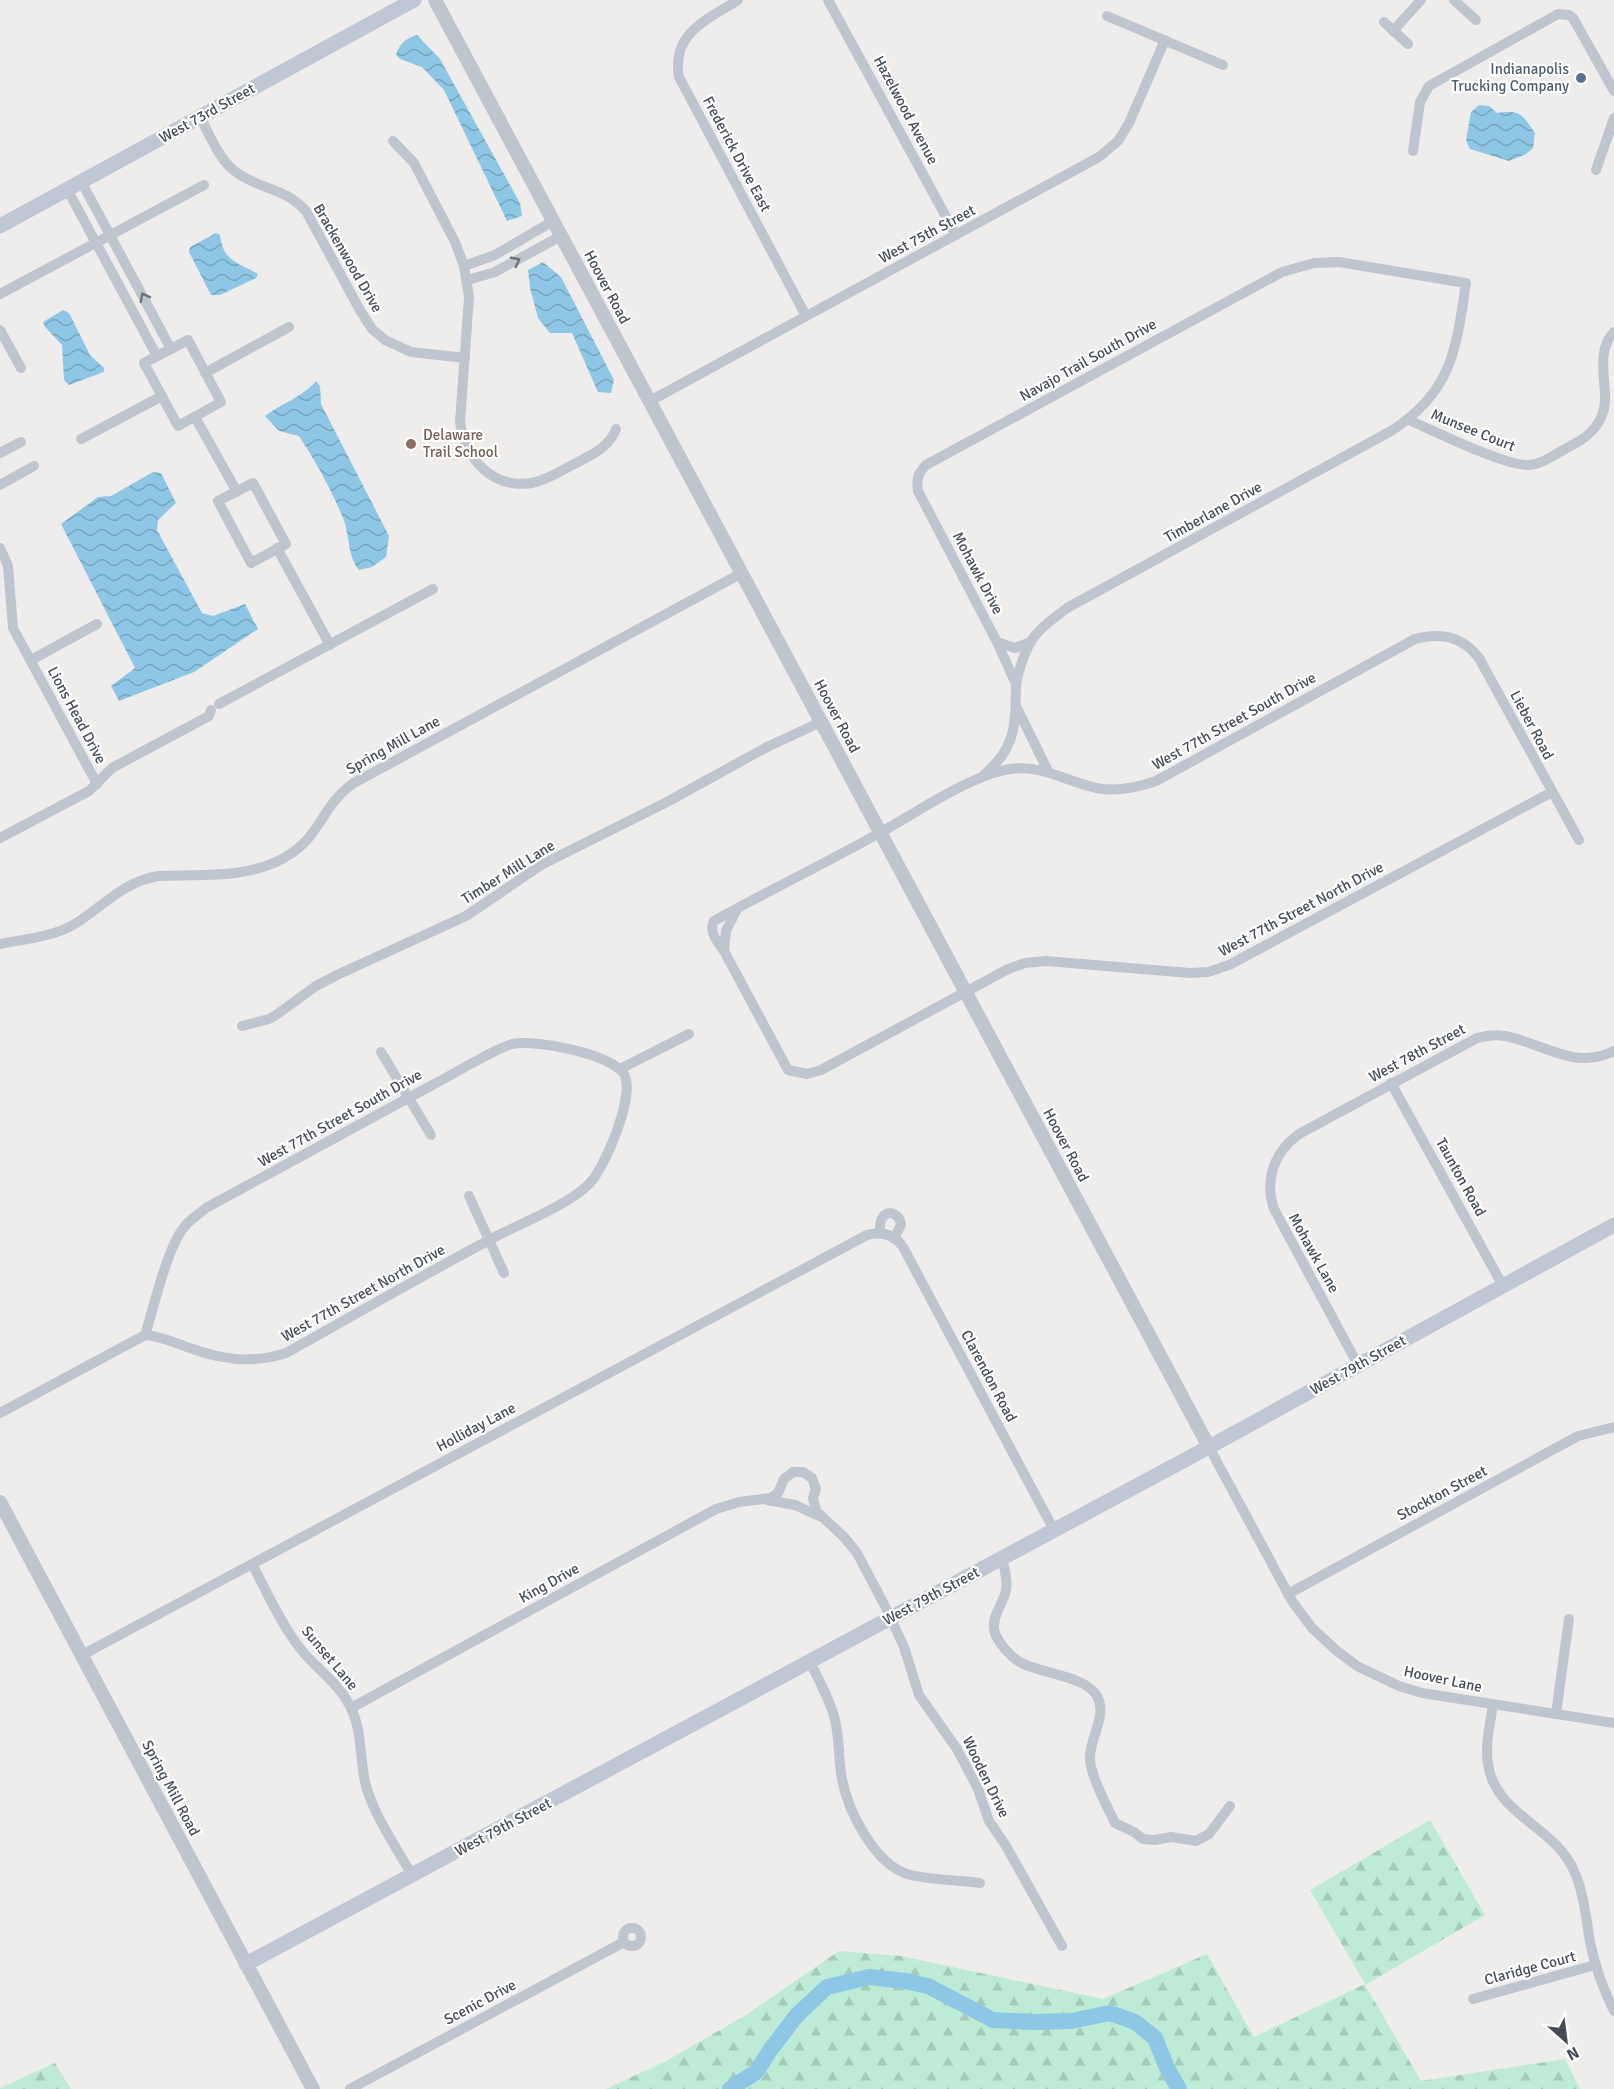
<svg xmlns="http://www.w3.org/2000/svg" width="1614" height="2089" font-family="Signika,sans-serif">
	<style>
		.forest { fill: url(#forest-firs) }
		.water { fill: url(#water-waves) }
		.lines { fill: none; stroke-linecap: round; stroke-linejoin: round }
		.river { stroke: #8dc7e5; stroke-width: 16 }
		.minor { stroke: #bec5ce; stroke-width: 10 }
		.tertiary { stroke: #bec5ce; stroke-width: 14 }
		.secondary { stroke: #c0c7d4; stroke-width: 15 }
		.oneway { stroke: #6a717b }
		.service-dot { fill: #5c6f8a; stroke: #fff; stroke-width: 2 }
		.education-dot { fill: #8d6e63; stroke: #fff; stroke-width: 2 }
		.labels { text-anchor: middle; stroke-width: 4.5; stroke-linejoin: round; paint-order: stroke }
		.service-label { font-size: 15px; fill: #4e5e75; stroke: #fff; text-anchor: end }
		.street-label { font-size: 15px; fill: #464d58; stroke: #fff }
		.education-label { font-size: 15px; fill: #785e54; stroke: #fff; text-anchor: start }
	</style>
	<defs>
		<pattern id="forest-firs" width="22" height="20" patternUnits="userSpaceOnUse" patternTransform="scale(1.5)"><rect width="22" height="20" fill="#bdebd5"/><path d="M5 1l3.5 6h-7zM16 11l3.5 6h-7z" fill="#a4cbb9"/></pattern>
		<pattern id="water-waves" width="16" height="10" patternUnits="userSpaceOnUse" patternTransform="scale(1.5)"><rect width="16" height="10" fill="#8dc7e5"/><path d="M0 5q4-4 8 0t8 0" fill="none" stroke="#75a4bc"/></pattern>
	</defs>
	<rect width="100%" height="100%" fill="#efedec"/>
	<g class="forest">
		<path d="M1430,1820l55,95 -120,70 56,96 144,-22 15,30h-974l60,-28 80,-46 93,-64 62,5 202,43 104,-45 47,83 111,-53 -55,-94z"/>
		<path d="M55,2063l16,26h-71v-1z"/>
	</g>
	<g class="water">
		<path d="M417,35l23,24 80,144 2,13 -15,5 -63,-131 -22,-23 -22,-8 -4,-4c3,-11 10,-17 21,-20z"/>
		<path d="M1479,105l10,1 8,7c24,-3 24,0 38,20l-2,15 -7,6 -17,7 -39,-12 -4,-9 5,-28z"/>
		<path d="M216,233l4,2c3,26 17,27 38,39l-2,4 -36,17h-9l-22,-43 1,-5z"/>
		<path d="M543,262l18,15 53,103 -3,13 -13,-1 -26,-59h-22l-12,-15 -8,-30 -2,-18z"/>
		<path d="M63,310l6,3 21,42 14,13v4l-35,13 -5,-5 -2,-35 -17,-18 -2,-5z"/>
		<path d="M316,381l4,5 1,18 68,132 -3,21 -14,10 -13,3c-12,-15 -9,-35 -16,-52 -12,-29 -27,-56 -44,-82l-20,-5 -14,-15c16,-12 39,-20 51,-35z"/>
		<path d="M153,472l8,1 15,30 -18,17 -1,10 45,83 11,3 32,-12 13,25 -64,43 -75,29 -8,-15 24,-18 -74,-144 37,-27 13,-1z"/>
	</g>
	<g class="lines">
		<path class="river" d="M730,2089l26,-17 15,-23 26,-34 30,-28 42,-10 36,4 23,5 65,34 41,2 37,-1 39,-8 25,9 20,16 12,30 12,21"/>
		<g class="minor">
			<path d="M738,0c-31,20 -67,33 -59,77l127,239"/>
			<path d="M828,0l128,235"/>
			<path d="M1454,0l22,20"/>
			<path d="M1107,16l116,49"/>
			<path d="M1384,22l24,22"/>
			<path d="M1393,31l28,-31"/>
			<path d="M200,117c10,18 19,43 36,55 24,18 48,15 70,39l55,101 11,17 13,11 26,12 54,6"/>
			<path d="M393,141l21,22 41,79 9,24 5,31 -9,125c6,37 31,67 72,61 15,-3 29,-12 42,-19 17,-9 35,-16 42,-35"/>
			<path d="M1413,151l7,-49 9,-16 129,-72 11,1 4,3 41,73"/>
			<path d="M1596,170l18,-52"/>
			<path d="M81,181l90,168"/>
			<path d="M67,189l90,167"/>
			<path d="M464,266l31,-11 58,-34"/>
			<path d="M468,280l27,-8 66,-36"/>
			<path d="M0,294l204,-109"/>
			<path d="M0,330l21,38"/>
			<path d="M188,340l33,62 -43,24 -34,-63z"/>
			<path d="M205,373l84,-46"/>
			<path d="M650,401l449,-244 19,-16 11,-18 36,-83"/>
			<path d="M195,417l42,75"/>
			<path d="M1409,420c25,11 96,46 120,45 15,-1 31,-14 45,-21 17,-9 29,-21 31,-42 1,-22 -9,-52 9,-70"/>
			<path d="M81,439l81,-43"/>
			<path d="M0,453l21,-11"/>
			<path d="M253,483l33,61 -35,19 -33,-62z"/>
			<path d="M0,485l34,-19"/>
			<path d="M0,548l8,18 5,62 84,156"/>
			<path d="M277,548l53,97"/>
			<path d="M997,642l18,6 16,-6"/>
			<path d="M31,660l66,-36"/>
			<path d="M219,704l214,-115"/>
			<path d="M1017,708l31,63"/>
			<path d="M984,775c7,-7 14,-13 19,-21 14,-21 12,-43 13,-67 1,-13 8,-33 14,-44 8,-15 25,-25 37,-35l324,-177c61,-39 65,-81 75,-148l-127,-21 -25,1 -32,9 -356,193c-8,8 -10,15 -8,26l79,151 19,42"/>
			<path d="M0,838l89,-47 23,-23 97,-52 2,-6"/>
			<path d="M737,909l-11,22 -2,20 64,119 19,4 14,-4 187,-101 17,-6 21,-2 144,12 18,-1 21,-7 323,-173"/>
			<path d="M0,944c24,-5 52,-7 73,-19 30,-18 49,-43 85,-49 51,-2 109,5 148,-35 18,-20 22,-39 46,-57l390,-211"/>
			<path d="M724,951c-6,-9 -16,-19 -10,-30 56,-31 114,-59 169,-90 36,-20 88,-56 127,-62 34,-5 60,15 92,20 19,2 37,-2 54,-8l259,-142c26,-7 47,-3 64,19l100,182"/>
			<path d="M242,1026l27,-7 7,-4 40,-29 21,-11 129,-59 75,-51 126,-63 100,-55 54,-25"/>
			<path d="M381,1052l50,83"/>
			<path d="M620,1069l69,-35"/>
			<path d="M1391,1083l112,203"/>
			<path d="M469,1196l35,77"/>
			<path d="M880,1233c0,-5 -1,-11 3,-16 7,-9 17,-1 18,8l-7,13"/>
			<path d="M1358,1365l-84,-156c-10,-29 0,-57 25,-75l178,-96c9,-2 18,-4 28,-2 38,7 70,35 109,15"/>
			<path d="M0,1413l145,-78c16,1 30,8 45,13 32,12 63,16 96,5 68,-38 136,-77 205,-114 28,-15 76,-33 98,-55 16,-16 45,-86 36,-108 -10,-22 -91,-37 -113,-32 -14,4 -26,12 -38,18 -21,12 -41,23 -62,34 -69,37 -137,75 -206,112 -7,6 -15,11 -21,18 -18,21 -31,81 -40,109"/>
			<path d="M1209,1447l83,154 20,27 25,23 20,15 42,20 23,7 192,30"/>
			<path d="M767,1500l28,5 24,11"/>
			<path d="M1002,1558c2,10 6,21 4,32 -2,13 -14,25 -12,39 1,8 6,14 11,20 4,4 8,9 13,12 21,13 67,14 79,35 11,20 -8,42 -7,63 1,18 17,47 25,64l19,9 9,7 12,1 16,-3 25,4 13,-7 21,-28"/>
			<path d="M252,1564c15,28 28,58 47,83 16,21 39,35 51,59 13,25 9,53 16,80 9,31 30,61 46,89"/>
			<path d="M1288,1594l290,-158 36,-9"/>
			<path d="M82,1655l785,-420c15,-4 27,-1 36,12l151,283"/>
			<path d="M810,1662c9,19 20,37 25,58 5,20 3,40 7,59 6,32 32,84 65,95 21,6 50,6 73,9"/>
			<path d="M1493,1705c-3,19 -8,40 -5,59 7,51 67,62 86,107 10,22 12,47 16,71 5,24 13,47 24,69"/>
			<path d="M351,1708l365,-199 23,-7 32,-4 7,-5 6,-14 9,-7h10l9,6 4,11 -3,9 3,13 28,26 13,16 28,53 19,41 15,48 38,54 21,40 11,32 17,25 56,100"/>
			<path d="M1556,1714l13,-95"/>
			<circle cx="632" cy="1937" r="9"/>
			<path d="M1473,1999l122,-34"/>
			<path d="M350,2089l274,-147"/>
		</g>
		<g class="tertiary">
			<path d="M435,0l774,1447"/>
			<path d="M0,1502l313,587"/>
		</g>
		<g class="secondary">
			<path d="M0,226l414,-226"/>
			<path d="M246,1964l963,-517 405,-222"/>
		</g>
	</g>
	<defs><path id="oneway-chevron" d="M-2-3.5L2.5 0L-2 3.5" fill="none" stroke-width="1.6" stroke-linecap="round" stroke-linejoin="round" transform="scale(1.5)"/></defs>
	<g class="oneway">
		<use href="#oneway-chevron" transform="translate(516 261) rotate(-28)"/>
		<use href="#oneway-chevron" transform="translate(144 297) rotate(-118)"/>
	</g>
	<circle class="service-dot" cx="1581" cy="78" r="6"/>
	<circle class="education-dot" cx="411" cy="444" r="6"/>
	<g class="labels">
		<g class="service-label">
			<text x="1569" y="74">Indianapolis<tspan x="1569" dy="17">Trucking Company</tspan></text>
		</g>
		<g class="street-label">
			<text transform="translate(906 110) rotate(62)" y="5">Hazelwood Avenue</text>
			<text transform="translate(207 113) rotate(-29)" y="5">West 73rd Street</text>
			<text transform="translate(737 154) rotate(62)" y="5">Frederick Drive East</text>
			<text transform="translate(927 234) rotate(-28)" y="5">West 75th Street</text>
			<text transform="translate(348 258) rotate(60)" y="5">Brackenwood Drive</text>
			<text transform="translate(607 287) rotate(62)" y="5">Hoover Road</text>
			<text transform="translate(1088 360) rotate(-29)" y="5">Navajo Trail South Drive</text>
			<text transform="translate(1473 430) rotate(22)" y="5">Munsee Court</text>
			<text transform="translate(1213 512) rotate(-29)" y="5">Timberlane Drive</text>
			<text transform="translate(978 573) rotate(62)" y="5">Mohawk Drive</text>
			<text transform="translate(77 715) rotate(62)" y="5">Lions Head Drive</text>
			<text transform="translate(837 716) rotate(62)" y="5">Hoover Road</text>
			<text transform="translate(1234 721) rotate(-29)" y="5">West 77th Street South Drive</text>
			<text transform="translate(1532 725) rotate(62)" y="5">Lieber Road</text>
			<text transform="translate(393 745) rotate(-29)" y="5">Spring Mill Lane</text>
			<text transform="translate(508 872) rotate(-32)" y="5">Timber Mill Lane</text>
			<text transform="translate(1301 909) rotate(-28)" y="5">West 77th Street North Drive</text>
			<text transform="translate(1417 1053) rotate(-28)" y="5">West 78th Street</text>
			<text transform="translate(340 1118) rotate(-29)" y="5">West 77th Street South Drive</text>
			<text transform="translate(1066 1145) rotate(62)" y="5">Hoover Road</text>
			<text transform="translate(1461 1177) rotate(61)" y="5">Taunton Road</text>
			<text transform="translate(1314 1253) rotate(61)" y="5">Mohawk Lane</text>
			<text transform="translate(363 1293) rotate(-29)" y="5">West 77th Street North Drive</text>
			<text transform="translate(1358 1365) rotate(-29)" y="5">West 79th Street</text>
			<text transform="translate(989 1376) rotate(62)" y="5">Clarendon Road</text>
			<text transform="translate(476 1427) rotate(-28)" y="5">Holliday Lane</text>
			<text transform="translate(1442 1493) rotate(-28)" y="5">Stockton Street</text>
			<text transform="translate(549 1583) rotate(-29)" y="5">King Drive</text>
			<text transform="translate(931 1596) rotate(-28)" y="5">West 79th Street</text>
			<text transform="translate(330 1658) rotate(50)" y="5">Sunset Lane</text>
			<text transform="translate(1443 1679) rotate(12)" y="5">Hoover Lane</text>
			<text transform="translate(986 1777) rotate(64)" y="5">Wooden Drive</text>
			<text transform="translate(171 1788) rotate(62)" y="5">Spring Mill Road</text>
			<text transform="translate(503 1827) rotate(-28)" y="5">West 79th Street</text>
			<text transform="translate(1530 1968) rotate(-15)" y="5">Claridge Court</text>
			<text transform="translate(480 2002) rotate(-28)" y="5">Scenic Drive</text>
		</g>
		<g class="education-label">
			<text x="423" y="440">Delaware<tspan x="423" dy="17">Trail School</tspan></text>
		</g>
	</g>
	<g transform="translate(1566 2041) rotate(152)" stroke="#ffffff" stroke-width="4.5" paint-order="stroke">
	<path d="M0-4.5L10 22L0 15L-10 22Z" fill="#464d58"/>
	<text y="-9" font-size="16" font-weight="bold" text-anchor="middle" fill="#464d58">N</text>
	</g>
</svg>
